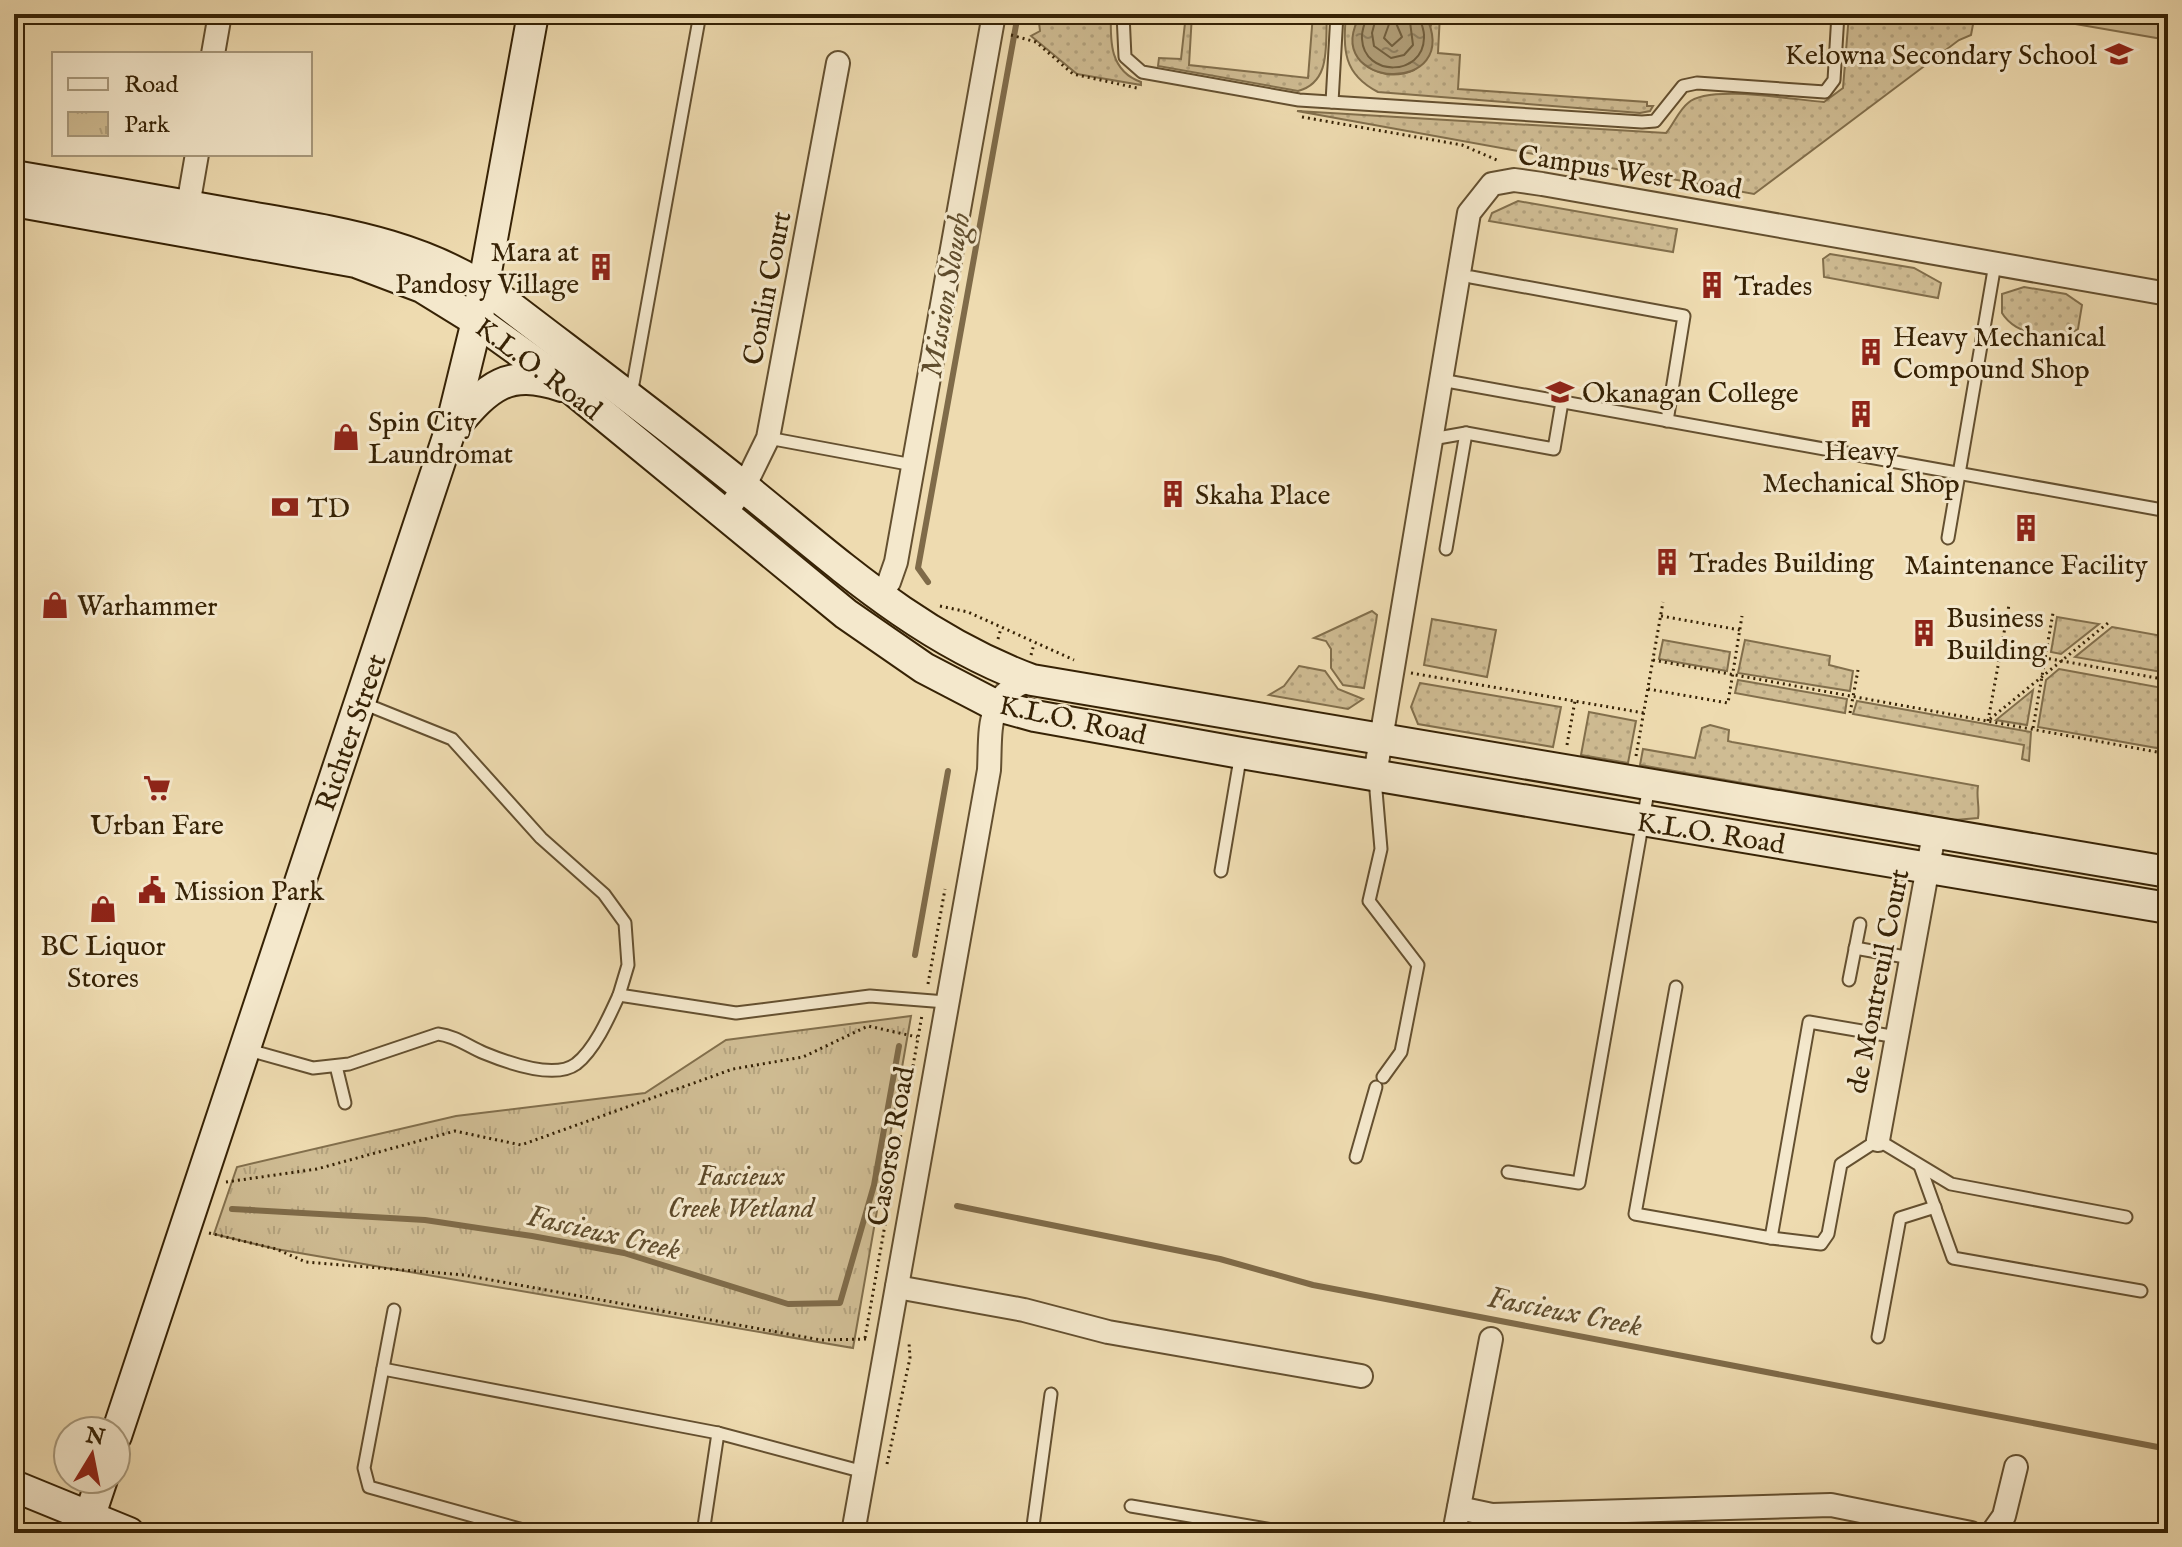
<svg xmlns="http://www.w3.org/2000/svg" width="2182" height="1547" font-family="'IM FELL English',serif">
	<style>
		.grass { fill: url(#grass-dots); stroke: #826f4c; stroke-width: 2 }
		.park { fill: url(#park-tufts); stroke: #826f4c; stroke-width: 2 }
		.pitch { fill: #cfbc93; stroke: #826f4c; stroke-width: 2 }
		.water { fill: url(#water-ripples); stroke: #7f6b49; stroke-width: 2 }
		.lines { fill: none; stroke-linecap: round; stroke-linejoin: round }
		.shore { stroke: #725f3e; stroke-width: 2 }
		.stream { stroke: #7f6b49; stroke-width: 6 }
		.lane-casing { stroke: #645030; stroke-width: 15 }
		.street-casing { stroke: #645030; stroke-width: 26 }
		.secondary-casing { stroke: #362205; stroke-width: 34 }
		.path { stroke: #362205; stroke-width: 3; stroke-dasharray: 2 4; stroke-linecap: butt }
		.lane { stroke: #f4e8cc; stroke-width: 11 }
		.street { stroke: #f4e8cc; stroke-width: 22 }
		.secondary { stroke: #f4e8cc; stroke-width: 30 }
		.labels { text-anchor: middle; stroke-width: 6; stroke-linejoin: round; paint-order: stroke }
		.poi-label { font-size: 28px; fill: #362205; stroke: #f4e8cc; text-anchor: start }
		.street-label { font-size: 28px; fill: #362205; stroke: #f4e8cc }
		.park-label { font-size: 28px; font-style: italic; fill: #5c4828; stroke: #f4e8cc }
		.water-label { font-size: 30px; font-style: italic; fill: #604d2d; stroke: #f4e8cc }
	</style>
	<defs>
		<pattern id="grass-dots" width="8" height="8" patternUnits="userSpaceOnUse" patternTransform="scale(2)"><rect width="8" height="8" fill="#cfbc93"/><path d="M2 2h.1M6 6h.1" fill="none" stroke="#b2a17d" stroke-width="1.8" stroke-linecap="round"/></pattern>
		<pattern id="park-tufts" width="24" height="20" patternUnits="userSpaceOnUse" patternTransform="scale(2)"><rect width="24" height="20" fill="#cfbc93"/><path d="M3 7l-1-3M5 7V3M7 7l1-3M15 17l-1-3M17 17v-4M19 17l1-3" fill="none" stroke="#b2a17d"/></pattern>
		<pattern id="water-ripples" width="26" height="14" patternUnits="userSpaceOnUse" patternTransform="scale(2)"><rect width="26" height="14" fill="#af9c76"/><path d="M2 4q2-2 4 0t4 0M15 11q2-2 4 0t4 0" fill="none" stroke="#8f7f5f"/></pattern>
	</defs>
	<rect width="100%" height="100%" fill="#eedbb0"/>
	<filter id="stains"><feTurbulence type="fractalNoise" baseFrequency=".0025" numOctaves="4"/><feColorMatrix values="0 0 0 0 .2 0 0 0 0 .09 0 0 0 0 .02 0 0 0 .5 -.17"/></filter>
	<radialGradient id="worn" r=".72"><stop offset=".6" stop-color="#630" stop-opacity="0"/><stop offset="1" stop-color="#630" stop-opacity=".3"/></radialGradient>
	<g class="grass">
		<path d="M1038,14h73c-1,28 -1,57 30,68v3l-64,-11 -46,-38 9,-5z"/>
		<path d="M1186,14h6l-3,51 119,13 5,-64h14c-2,30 5,68 -29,77l-140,-25 1,-8 22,1z"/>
		<path d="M1346,14h15c-23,39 14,73 53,56l17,-45 -6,-11h15l-2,39 22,2 -2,34 189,13v4h6l-3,5 -10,2 -262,-21c-35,-18 -35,-42 -32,-78z"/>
		<path d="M1849,14h126l-4,21 -12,5 -205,154 -457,-83 369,22c7,-8 13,-23 22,-30 21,-19 107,-3 136,-1l19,-14z"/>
		<path d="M1518,201l159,28 -4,23 -184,-31 3,-8z"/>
		<path d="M1830,254l84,14 27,15 -3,15 -114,-21 -1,-18z"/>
		<path d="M2024,287l42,7 16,11 -4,24c-22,15 -63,6 -76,-16v-19z"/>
		<path d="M1372,611l5,4 -1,7 -12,66 -21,-3 -12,-17v-19l-5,-8 -12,-3z"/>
		<path d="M2057,617l42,7 -38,30 -10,-2z"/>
		<path d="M1432,619l64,11 -9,47 -63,-12z"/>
		<path d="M2112,627l56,10v36l-93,-16z"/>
		<path d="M1663,640l67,12 -3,19 -68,-12z"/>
		<path d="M1745,640l85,16 -1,9 24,6 -3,20 -112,-18z"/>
		<path d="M1299,666l26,5 13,18 25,10 -15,10 -79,-14 15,-9z"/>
		<path d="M2059,669l109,20v61l-130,-23 8,-47z"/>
		<path d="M1738,680l109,19 -2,14 -110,-20z"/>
		<path d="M1420,683l141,24 -8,40 -135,-23 -7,-17z"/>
		<path d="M2033,690l-6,35 -31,-5z"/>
		<path d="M1857,701l174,31 -2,29 -7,-2 2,-14 -171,-31z"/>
		<path d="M1589,712l47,9 -8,42 -47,-8z"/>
		<path d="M1710,725l19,5 -1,11 4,1 246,44c-2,12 2,21 0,32l-23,2 -315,-55 3,-16 52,9 7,-30z"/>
	</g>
	<path class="park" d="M911,1016l-58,332 -577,-99 -62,-15 23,-67 219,-51 189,-23 81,-53z"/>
	<path class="pitch" d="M2018,14h150v26z"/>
	<path class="water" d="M1361,14h64c42,84 -109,76 -64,0z"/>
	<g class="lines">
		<g class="shore">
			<path d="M1367,14c-1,8 -6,16 -5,25 2,38 61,38 62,-1 1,-8 -4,-16 -5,-24"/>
			<path d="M1377,14l-5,19 2,13 17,12 13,-3 9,-10 -4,-31"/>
			<path d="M1389,14l3,2 -8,22 8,8 10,-9 -9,-21 3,-2"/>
		</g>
		<g class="stream">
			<path d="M928,582l-10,-14 100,-554"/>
			<path d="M915,955l33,-184"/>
			<path d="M957,1206l263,53 93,26 855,164"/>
			<path d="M232,1209l193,11 107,16 92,17 164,51 52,-1 34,-118 25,-139"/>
		</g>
		<g class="lane-casing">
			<g id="lane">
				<path d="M1123,14l2,43 17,15 157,28 343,22 13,-1 28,-35 14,-3 128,9 9,-12 4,-66"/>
				<path d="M1332,102l5,-88"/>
				<path d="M1471,277l213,39 -17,105"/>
				<path d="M1441,380l727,131"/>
				<path d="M631,395l69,-381"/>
				<path d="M768,438l145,27"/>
				<path d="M1432,439l34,-6 88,16 8,-47"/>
				<path d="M1948,538l47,-274"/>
				<path d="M1446,549l20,-116"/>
				<path d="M360,702l92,37 89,99 63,56 21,29 3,42 -9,30 117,18 134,-17 76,6"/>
				<path d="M1375,779l6,70 -12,52 49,64 -17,87 -18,25"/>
				<path d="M1221,871l20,-118"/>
				<path d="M1855,948l56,10"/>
				<path d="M1849,980l11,-56"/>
				<path d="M1676,987l-41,227 136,24 38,-216 88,15"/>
				<path d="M245,1049l68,19 36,-4 89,-30c18,2 31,13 46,19 22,9 70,27 92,11 19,-15 33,-47 43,-69"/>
				<path d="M336,1066l9,37"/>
				<path d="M1356,1157l20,-70"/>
				<path d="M1920,1166l33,92 188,33"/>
				<path d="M1508,1172l71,11 70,-397"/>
				<path d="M1771,1238l50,6 7,-10 13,-70 37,-24 73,44 175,33"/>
				<path d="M394,1310l-30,158 5,19 165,46"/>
				<path d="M1878,1337l22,-119 35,-11"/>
				<path d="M383,1369l335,64"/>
				<path d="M1131,1506l159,27"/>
				<path d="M703,1533l15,-100 146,39"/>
				<path d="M1032,1533l19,-139"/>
			</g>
		</g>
		<g class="street-casing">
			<g id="street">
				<path d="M213,54l7,-40"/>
				<path d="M188,206l9,-52"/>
				<path d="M725,514l19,-27 24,-49 70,-375"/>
				<path d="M878,597l11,-15 7,-20 98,-548"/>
				<path d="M1375,775l94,-562 23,-29 22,-4 28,4 626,110"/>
				<path d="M1878,1140l56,-306"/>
				<path d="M897,1287l127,23 84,22 253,44"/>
				<path d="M1459,1508l33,7 339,-10 140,28"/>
				<path d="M853,1533l136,-763c2,-41 -4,-78 43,-90"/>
				<path d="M1454,1533l37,-194"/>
				<path d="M1992,1533l12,-17 12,-49"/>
			</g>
		</g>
		<g class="secondary-casing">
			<g id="secondary">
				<path d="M14,176c77,13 153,26 230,40 91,16 183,28 259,85 81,62 163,123 242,187 93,75 173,150 287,192l1136,192"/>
				<path d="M14,201l342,61 66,25 55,34 95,68 274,225 78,54 71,37 40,11 206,37 927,155"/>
				<path d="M454,427c35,-41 53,-59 108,-41"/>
				<path d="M116,1436l334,-1005 27,-110 56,-307"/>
				<path d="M14,1486l115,47"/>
				<path d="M84,1533l18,-54"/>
			</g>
		</g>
		<g class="path">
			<path d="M1011,35l25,7 37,32 64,14"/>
			<path d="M1302,117l160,28 35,15"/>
			<path d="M940,606l28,6 106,48"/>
			<path d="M1661,616l79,14"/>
			<path d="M998,639l3,-11"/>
			<path d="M1984,647l184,33"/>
			<path d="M1031,655l3,-11"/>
			<path d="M1653,660l515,94"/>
			<path d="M1411,673l233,40"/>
			<path d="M1648,689l80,14 14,-87"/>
			<path d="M1850,713l8,-43"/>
			<path d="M1990,719l118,-96"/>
			<path d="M1988,721l21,-116"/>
			<path d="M2033,728l20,-115"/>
			<path d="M1567,745l8,-44"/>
			<path d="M1636,756l27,-154"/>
			<path d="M2168,784v-2"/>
			<path d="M928,984l17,-95"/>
			<path d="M226,1182l91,-13 138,-38 66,14 212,-76 70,-12 65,-31 49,11"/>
			<path d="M209,1233l67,16 30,13 158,13 357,65 45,-1"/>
			<path d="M865,1338l57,-323"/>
			<path d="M887,1464l23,-106 -1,-15"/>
		</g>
		<use href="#lane" class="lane"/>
		<use href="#street" class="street"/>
		<use href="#secondary" class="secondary"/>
	</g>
	<defs>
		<g id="school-bare" transform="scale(2.16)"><path d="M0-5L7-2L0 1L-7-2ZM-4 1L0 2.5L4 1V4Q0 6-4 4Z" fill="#8f2418" stroke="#f4e8cc" stroke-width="2.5" paint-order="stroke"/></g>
		<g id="building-bare" transform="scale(2.16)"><path d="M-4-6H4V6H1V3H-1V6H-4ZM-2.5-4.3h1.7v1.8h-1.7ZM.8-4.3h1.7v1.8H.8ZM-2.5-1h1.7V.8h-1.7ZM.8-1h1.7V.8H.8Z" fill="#8f2418" stroke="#f4e8cc" stroke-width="2.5" paint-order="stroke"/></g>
		<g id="university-bare" transform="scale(2.16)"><path d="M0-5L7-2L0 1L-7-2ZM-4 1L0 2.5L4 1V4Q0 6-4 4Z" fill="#8f2418" stroke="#f4e8cc" stroke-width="2.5" paint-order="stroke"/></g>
		<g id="shop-bare" transform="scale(2.16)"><path d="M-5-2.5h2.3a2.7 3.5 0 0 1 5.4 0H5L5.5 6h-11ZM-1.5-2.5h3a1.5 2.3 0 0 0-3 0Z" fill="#8f2418" stroke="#f4e8cc" stroke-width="2.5" paint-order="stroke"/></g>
		<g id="bank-bare" transform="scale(2.16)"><path d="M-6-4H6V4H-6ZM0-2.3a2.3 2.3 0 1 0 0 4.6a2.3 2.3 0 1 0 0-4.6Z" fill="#8f2418" stroke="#f4e8cc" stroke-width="2.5" paint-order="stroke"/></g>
		<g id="supermarket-bare" transform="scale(2.16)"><path d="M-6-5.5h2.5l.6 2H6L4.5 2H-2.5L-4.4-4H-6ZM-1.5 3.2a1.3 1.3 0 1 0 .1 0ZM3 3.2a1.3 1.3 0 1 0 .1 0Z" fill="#8f2418" stroke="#f4e8cc" stroke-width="2.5" paint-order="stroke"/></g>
		<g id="civic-bare" transform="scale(2.16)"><path d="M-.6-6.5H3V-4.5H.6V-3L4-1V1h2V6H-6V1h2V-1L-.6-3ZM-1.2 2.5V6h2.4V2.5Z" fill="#8f2418" stroke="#f4e8cc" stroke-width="2.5" paint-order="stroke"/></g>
	</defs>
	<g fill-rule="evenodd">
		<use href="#school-bare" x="2119" y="54"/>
		<use href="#building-bare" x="601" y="267"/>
		<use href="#building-bare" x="1712" y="285"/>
		<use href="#building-bare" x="1871" y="352"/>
		<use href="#university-bare" x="1560" y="392"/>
		<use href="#building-bare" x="1861" y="414"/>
		<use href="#shop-bare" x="346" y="437"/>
		<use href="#building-bare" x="1173" y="494"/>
		<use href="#bank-bare" x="285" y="507"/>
		<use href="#building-bare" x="2026" y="528"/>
		<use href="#building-bare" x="1667" y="562"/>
		<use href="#shop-bare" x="55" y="605"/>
		<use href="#building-bare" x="1924" y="633"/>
		<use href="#supermarket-bare" x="157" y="788"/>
		<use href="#civic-bare" x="152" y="890"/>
		<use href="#shop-bare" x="103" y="909"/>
	</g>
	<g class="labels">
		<g class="poi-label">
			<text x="2097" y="64" text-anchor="end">Kelowna Secondary School</text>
			<text x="579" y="261" text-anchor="end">Mara at<tspan x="579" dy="32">Pandosy Village</tspan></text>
			<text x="1734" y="295">Trades</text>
			<text x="1893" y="346">Heavy Mechanical<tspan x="1893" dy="32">Compound Shop</tspan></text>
			<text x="1582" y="402">Okanagan College</text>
			<text x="368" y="431">Spin City<tspan x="368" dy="32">Laundromat</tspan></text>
			<text x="1861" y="460" text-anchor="middle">Heavy<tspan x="1861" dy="32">Mechanical Shop</tspan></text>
			<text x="1195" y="504">Skaha Place</text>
			<text x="307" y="517">TD</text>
			<text x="1689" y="572">Trades Building</text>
			<text x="2026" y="574" text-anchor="middle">Maintenance Facility</text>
			<text x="77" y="615">Warhammer</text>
			<text x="1946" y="627">Business<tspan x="1946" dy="32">Building</tspan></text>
			<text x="157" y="834" text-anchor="middle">Urban Fare</text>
			<text x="174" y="900">Mission Park</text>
			<text x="103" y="955" text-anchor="middle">BC Liquor<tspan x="103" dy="32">Stores</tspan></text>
		</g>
		<g class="street-label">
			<text transform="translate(1630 171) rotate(9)" y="10">Campus West Road</text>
			<text transform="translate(766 288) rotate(-79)" y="10">Conlin Court</text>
			<text transform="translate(539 368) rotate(37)" y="10">K.L.O. Road</text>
			<text transform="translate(1073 719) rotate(12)" y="10">K.L.O. Road</text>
			<text transform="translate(350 732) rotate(-71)" y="10">Richter Street</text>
			<text transform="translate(1711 832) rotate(9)" y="10">K.L.O. Road</text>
			<text transform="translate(1877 981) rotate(-79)" y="10">de Montreuil Court</text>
			<text transform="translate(890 1146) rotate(-80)" y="10">Casorso Road</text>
		</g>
		<g class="park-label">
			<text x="741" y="1185">Fascieux<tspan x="741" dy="32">Creek Wetland</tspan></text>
		</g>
		<g class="water-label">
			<text transform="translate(945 295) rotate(-80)" y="10">Mission Slough</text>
			<text transform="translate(604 1232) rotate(13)" y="10">Fascieux Creek</text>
			<text transform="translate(1565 1311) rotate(11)" y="10">Fascieux Creek</text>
		</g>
	</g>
	<rect width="2182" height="1547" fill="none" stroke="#eedbb0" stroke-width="48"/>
	<rect x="16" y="16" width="2150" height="1515" fill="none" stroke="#362205" stroke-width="4"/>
	<rect x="24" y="24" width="2134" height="1499" fill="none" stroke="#362205" stroke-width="2"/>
	<rect x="52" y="52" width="260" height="104" fill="#f4e8cc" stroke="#a8997c" stroke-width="2"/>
	<rect x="68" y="78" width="40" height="12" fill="#f4e8cc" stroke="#a8997c" stroke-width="2"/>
	<text x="124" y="92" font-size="24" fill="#362205">Road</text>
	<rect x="68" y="112" width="40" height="24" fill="url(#park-tufts)" stroke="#a8997c" stroke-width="2"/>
	<text x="124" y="132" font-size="24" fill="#362205">Park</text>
	<g transform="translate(92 1455) rotate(10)"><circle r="38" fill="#f4e8cc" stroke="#a8997c" stroke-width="2"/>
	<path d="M0-6L14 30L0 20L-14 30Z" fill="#8f2418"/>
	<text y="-12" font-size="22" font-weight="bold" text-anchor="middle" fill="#362205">N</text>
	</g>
	<rect width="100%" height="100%" filter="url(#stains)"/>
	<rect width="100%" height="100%" fill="url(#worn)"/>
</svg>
